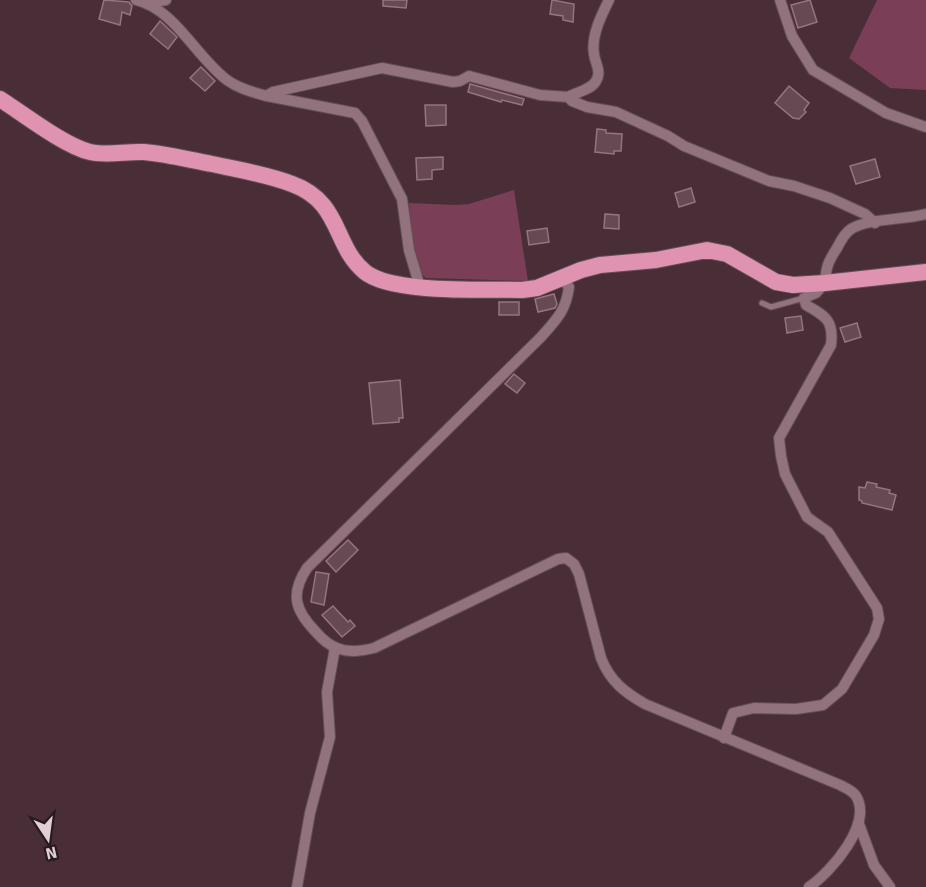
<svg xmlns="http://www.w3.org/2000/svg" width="926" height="887" font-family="Signika,sans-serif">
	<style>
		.green { fill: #7a3f56 }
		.building { fill: #664953; stroke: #94757f; stroke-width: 1.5 }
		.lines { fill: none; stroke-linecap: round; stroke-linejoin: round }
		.service-casing { stroke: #644e56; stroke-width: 7 }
		.minor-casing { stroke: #644e56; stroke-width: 12 }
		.trunk-casing { stroke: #644e56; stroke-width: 18 }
		.service { stroke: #91727d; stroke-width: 5 }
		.minor { stroke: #91727d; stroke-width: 10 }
		.trunk { stroke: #e093b0; stroke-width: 16 }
	</style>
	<rect width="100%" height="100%" fill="#492e38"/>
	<g class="green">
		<path d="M877,0h49v90l-36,-2 -41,-30z"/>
		<path d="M514,190l14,91 -102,-3c-18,-14 -16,-53 -17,-75l47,2 13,-1z"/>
	</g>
	<g class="building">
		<path d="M104,0l25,2 3,4 -2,9 -8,-3 -2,13 -21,-6z"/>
		<path d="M383,0h24l-1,8 -23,-2z"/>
		<path d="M552,0l22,4 -1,18 -10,-2v-4l-13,-2z"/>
		<path d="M810,0l7,22 -19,6 -7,-23z"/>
		<path d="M160,21l17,16 -9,12 -18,-15z"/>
		<path d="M201,67l14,14 -10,10 -15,-13z"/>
		<path d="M470,84l54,15 -2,6 -20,-5 -1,2 -33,-10z"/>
		<path d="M789,86l20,17 -5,7 2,2 -7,7 -6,-1 -18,-15z"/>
		<path d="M425,105h21v20l-20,1z"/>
		<path d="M597,129l9,1v3l16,1 -1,17h-7v3l-19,-2z"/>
		<path d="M443,157v12l-11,1v9l-15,1 -1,-22z"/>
		<path d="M875,159l5,18 -24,7 -6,-18z"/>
		<path d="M691,188l4,14 -16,5 -4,-14z"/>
		<path d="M605,214l14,1v14l-15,-1z"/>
		<path d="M547,228l2,14 -20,3 -2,-14z"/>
		<path d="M554,294l3,10 -2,4 -17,4 -3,-13z"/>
		<rect x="499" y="302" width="20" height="13"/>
		<path d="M801,316l2,14 -16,3 -2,-15z"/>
		<path d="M857,323l4,14 -16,5 -5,-14z"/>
		<path d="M514,374l11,9 -8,10 -12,-9z"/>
		<path d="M400,380l3,38h-4v4l-26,2 -4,-41z"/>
		<path d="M867,482l10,2 -1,3 14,3 -1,3 7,2 -4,15 -30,-7v-2l-3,-1v-13l6,1z"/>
		<path d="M348,540l10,10 -22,22 -10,-11z"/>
		<path d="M316,572l13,2 -5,31 -13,-3z"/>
		<path d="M333,606l15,16 2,-2 5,6 -13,11 -20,-22z"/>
	</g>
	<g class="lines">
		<g class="service-casing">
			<path id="service" d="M762,303l9,4 33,-9"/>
		</g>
		<g class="minor-casing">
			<g id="minor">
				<path d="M136,0c40,10 59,56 91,80 12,9 26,12 39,16l7,-4 109,-24 71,14 7,-1 9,-5 71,19 28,2 4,4 15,6 29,5 52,24 16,10 85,35 25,5 36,12 35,16 10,9"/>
				<path d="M780,0l12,36 21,34 73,43 40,14"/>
				<path d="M149,3l17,-3"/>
				<path d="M267,96l88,17 7,8 40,78 7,51 11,37"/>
				<path d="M568,97c9,-5 23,-7 28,-16 6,-9 -1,-18 -2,-27 -3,-18 7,-38 15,-54"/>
				<path d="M562,279l7,8c-3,24 -13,33 -28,50l-234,231c-17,26 -12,42 8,63 6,7 13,14 22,17 12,5 24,3 37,0l184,-89 8,-1 8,6 5,10 22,84c9,23 23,34 44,46l195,81c6,3 13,6 16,11 17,28 -25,76 -47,91"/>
				<path d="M724,738l9,-25 21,-5 42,1 27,-4 19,-16 32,-54 5,-16 -2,-11 -49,-76 -21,-15 -22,-43 -4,-18 -2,-18 52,-93c3,-24 -5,-29 -25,-40l-2,-7 12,-5 9,-10c1,-16 3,-21 12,-35 3,-6 8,-15 14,-19 19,-11 53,-9 75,-15"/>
				<path d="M859,824l15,41 16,22"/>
				<path d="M297,887l13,-74 20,-76 -3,-45 8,-44"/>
			</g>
		</g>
		<g class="trunk-casing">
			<path id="trunk" d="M0,99c22,14 66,48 90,53 18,4 36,-1 54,0 23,2 46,8 68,12 27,6 54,10 80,20 50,18 41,62 73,88 27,22 120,17 157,18l15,-2 44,-18 19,-5 56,-5 51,-10 20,4 49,28 17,3 32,-2 101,-11"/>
		</g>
		<use href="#service" class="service"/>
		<use href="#minor" class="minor"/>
		<use href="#trunk" class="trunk"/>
	</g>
	<g transform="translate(48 839) rotate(167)" stroke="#271b1f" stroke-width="4.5" paint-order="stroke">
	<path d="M0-4.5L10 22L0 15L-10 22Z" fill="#e1cfd5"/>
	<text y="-9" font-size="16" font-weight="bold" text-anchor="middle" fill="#e1cfd5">N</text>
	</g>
</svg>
